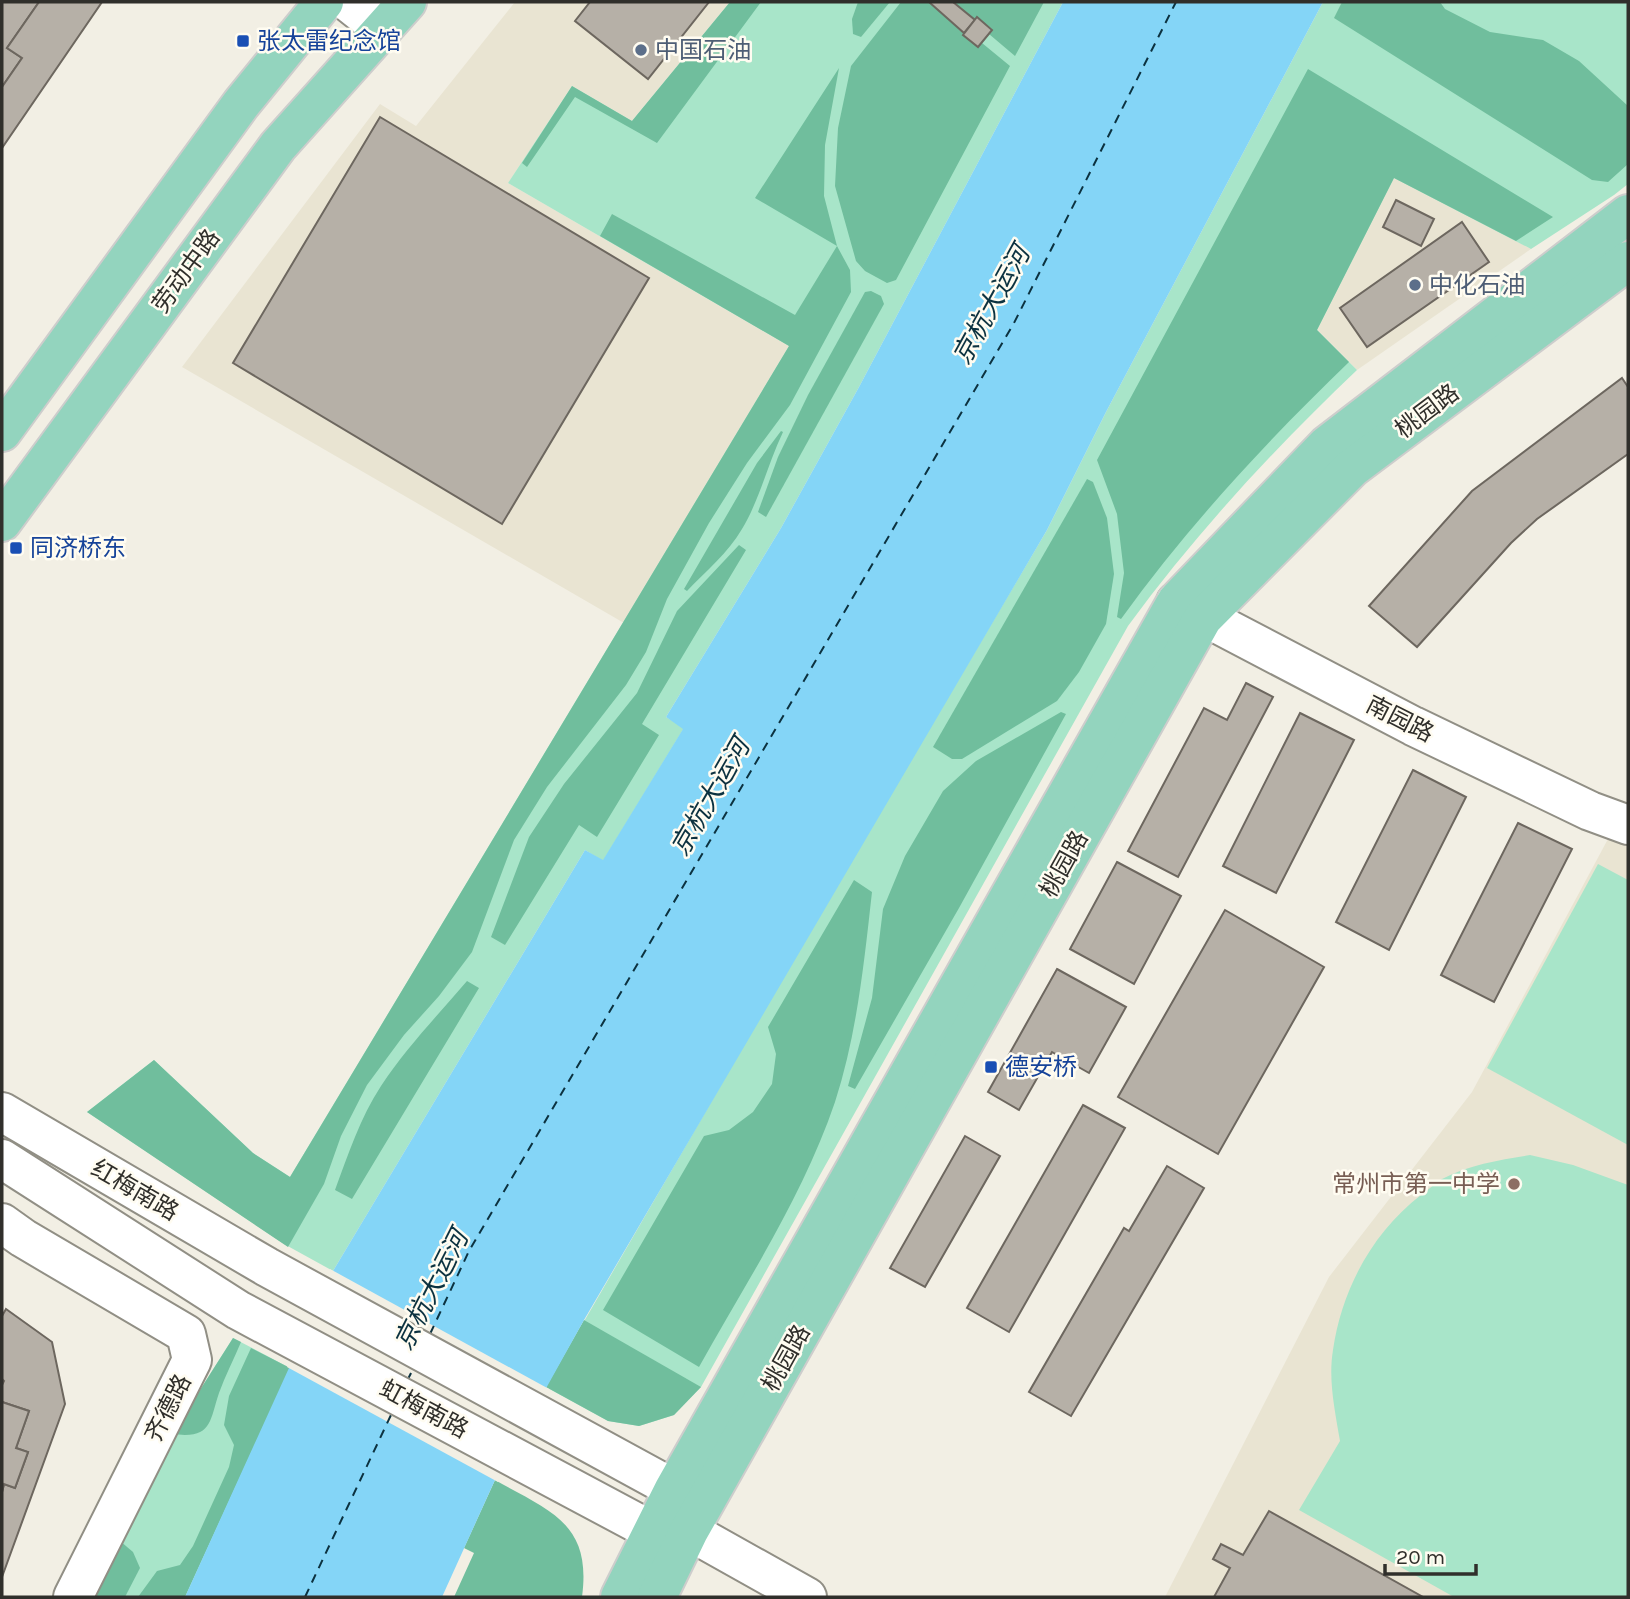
<svg xmlns="http://www.w3.org/2000/svg" width="1630" height="1599" font-family="Karla,'Noto Sans SC',sans-serif">
	<style>
		.built { fill: #e9e4d2 }
		.green { fill: #a8e5c9 }
		.forest { fill: #70be9d }
		.water { fill: #84d5f7 }
		.pier { fill: #f2efe4 }
		.lines { fill: none; stroke-linecap: round; stroke-linejoin: round }
		.ferry { stroke: #0c3240; stroke-width: 2; stroke-dasharray: 9 7; stroke-linecap: butt }
		.building { fill: #b6b0a7; stroke: #6d675f; stroke-width: 2 }
		.minor-casing { stroke: #918f85; stroke-width: 42 }
		.major-casing { stroke: #cdcdcc; stroke-width: 42 }
		.minor { stroke: #fff; stroke-width: 38 }
		.major { stroke: #93d4be; stroke-width: 38 }
		.transit-dot { fill: #1a4fb4; stroke: #fffcf1; stroke-width: 2.5 }
		.service-dot { fill: #5c6f8a; stroke: #fffcf1; stroke-width: 2.5 }
		.education-dot { fill: #8d6e63; stroke: #fffcf1; stroke-width: 2.5 }
		.labels { text-anchor: middle; stroke-width: 5; stroke-linejoin: round; paint-order: stroke }
		.transit-label { font-size: 24px; fill: #164399; stroke: #fffcf1; text-anchor: start }
		.service-label { font-size: 24px; fill: #4e5e75; stroke: #fffcf1; text-anchor: start }
		.street-label { font-size: 24px; fill: #302f2b; stroke: #fffcf1 }
		.education-label { font-size: 24px; fill: #785e54; stroke: #fffcf1; text-anchor: end }
		.water-label { font-size: 26px; font-style: italic; fill: #0c3240; stroke: #fffcf1 }
	</style>
	<rect width="100%" height="100%" fill="#f2efe4"/>
	<g class="built">
		<path d="M515,2h215l-98,119 -60,-35 -64,97 281,163 -165,277 -442,-256 198,-263 36,22z"/>
		<path d="M1394,177l137,72 -174,121 -40,-40z"/>
		<path d="M1608,839l20,7v751h-463l164,-320 143,-185z"/>
	</g>
	<g class="green">
		<path d="M730,2h333l-204,385 -78,141 -115,189 18,11 -81,133 -18,-11 -252,421 -49,-27 -197,-132 67,-52 99,93 37,24 499,-831 -281,-163 64,-97 60,35z"/>
		<path d="M1323,2h305v182l-14,11 -83,54 -137,-71 -77,152 40,40c-83,79 -161,163 -229,256l-427,761 -27,28 -35,11 -31,-5 -62,-34 288,-497 213,-360 59,-118z"/>
		<path d="M1598,864l30,16v265l-141,-77z"/>
		<path d="M1530,1155l43,10 55,20v412h-174l-155,-87 41,-69c-5,-30 -12,-61 -7,-91 9,-61 39,-117 88,-155 7,-5 14,-12 21,-16 28,-15 59,-19 88,-24z"/>
		<path d="M233,1338l57,30 -105,229h-93l80,-163z"/>
	</g>
	<g class="forest">
		<path d="M730,2h31l-104,141 -82,-46 -48,70 -5,-4 50,-77 60,35z"/>
		<path d="M858,2h32l-29,35 -8,-3 -1,-15z"/>
		<path d="M901,2h28l49,45 4,-4 28,23 -114,214 -9,3 -22,-12 -9,-10 -21,-75 3,-58 13,-62z"/>
		<path d="M953,2h91l-29,54 -26,-22 3,-5 -15,-11 -2,2z"/>
		<path d="M1342,2h98l5,7 45,23 53,8 36,21 49,45v58l-20,18 -16,-2 -258,-162z"/>
		<path d="M839,68l-14,77 -1,51 13,50 13,24 1,22 -61,113 -43,58 -38,60 -42,76 -21,53 -20,33 -79,102 -33,53 -42,112 -33,44 -35,39 -37,50 -26,51 -17,48 -36,63 -201,-135 67,-52 99,93 37,24 499,-831 -189,-110 12,-22 183,101 42,-69 -82,-48z"/>
		<path d="M1308,69l245,148 -37,24 -122,-63 -77,152 32,32c-82,79 -161,164 -228,257l-4,-2 7,-44 -7,-59 -20,-54z"/>
		<path d="M871,291l10,5 3,8 -118,213 -8,-5 20,-55 30,-62 57,-103z"/>
		<path d="M781,431l2,1c-15,31 -23,67 -41,97 -14,24 -36,42 -55,62l-3,-2 73,-126z"/>
		<path d="M1087,479l6,3 14,36 7,56 -8,50 -27,48 -22,29 -95,58h-10l-19,-12z"/>
		<path d="M739,545l7,5 -104,174 17,11 -62,102 -18,-12 -74,120 -14,-8 38,-100 35,-53 73,-91 40,-82z"/>
		<path d="M1061,712l5,2 -107,194 -104,181 -7,-3 24,-88 11,-89 22,-53 38,-65 33,-30z"/>
		<path d="M854,880l18,12c-8,71 -15,142 -37,210 -32,94 -88,179 -136,265l-96,-57 101,-174 25,-6 24,-18 19,-28 4,-30 -8,-27z"/>
		<path d="M467,981l12,7 -127,211 -17,-9c13,-35 25,-72 46,-104 25,-38 57,-71 86,-105z"/>
		<path d="M584,1320l117,67 -27,28 -35,11 -31,-5 -62,-34z"/>
		<path d="M233,1338l8,4c-7,17 -16,34 -22,51 -10,30 -7,46 -47,41z"/>
		<path d="M251,1348l39,20 -105,229h-47l19,-26 23,-6 13,-19 36,-79 5,-22 -10,-20 5,-29z"/>
		<path d="M495,1480c55,31 97,43 87,117h-128l20,-44 -10,-5z"/>
		<path d="M120,1541l13,11 7,16 -15,29h-33z"/>
	</g>
	<path class="water" d="M1063,2h260l-217,410 -59,118 -463,790 -89,160 -53,117h-257l148,-326 252,-421 18,10 80,-131 -17,-12 115,-189 78,-141z"/>
	<path class="pier" d="M330,1269l219,120 -51,93 -211,-115z"/>
	<g class="lines">
		<g class="ferry">
			<path d="M430,1334l39,-83 545,-928 162,-321"/>
			<path d="M407,1381l7,-14"/>
			<path d="M305,1597l86,-182"/>
		</g>
	</g>
	<g class="building">
		<path d="M2,2h37l-32,46 15,10 -20,29z"/>
		<path d="M39,2h63l-100,146v-61l20,-29 -15,-10z"/>
		<path d="M590,2h119l-61,77 -73,-58z"/>
		<path d="M929,2h24l22,18 -11,13z"/>
		<path d="M977,17l15,13 -14,17 -15,-12z"/>
		<path d="M380,117l269,161 -147,246 -269,-161z"/>
		<path d="M1396,200l38,19 -13,27 -38,-19z"/>
		<path d="M1462,222l27,40 -122,85 -27,-39z"/>
		<path d="M1622,378l6,9v67l-91,65 -26,24 -94,104 -48,-41 103,-115z"/>
		<path d="M1246,683l27,14 -95,180 -50,-26 76,-143 23,12z"/>
		<path d="M1300,713l54,27 -78,153 -53,-27z"/>
		<path d="M1413,770l53,27 -77,153 -53,-28z"/>
		<path d="M1518,823l54,26 -78,153 -53,-27z"/>
		<path d="M1117,862l64,34 -47,88 -64,-35z"/>
		<path d="M1225,910l99,57 -106,187 -100,-57z"/>
		<path d="M1057,969l69,38 -37,66 -37,-21 -33,58 -31,-18z"/>
		<path d="M1083,1105l42,23 -116,204 -42,-24z"/>
		<path d="M965,1136l35,20 -75,131 -35,-19z"/>
		<path d="M1167,1166l37,22 -133,228 -42,-24 95,-164 5,3z"/>
		<path d="M6,1309l46,33 13,62 -63,173v-85l2,-8 11,4 13,-36 -12,-4 13,-37 -27,-9v-17l2,-4 -2,-2v-63z"/>
		<path d="M2,1402l27,9 -13,37 12,4 -13,36 -11,-4 -2,8z"/>
		<path d="M1269,1511l154,86h-209l16,-29 -17,-9 8,-15 22,11z"/>
	</g>
	<g class="lines">
		<g class="minor-casing">
			<g id="minor">
				<path d="M348,2l34,27"/>
				<path d="M1176,602l237,124 177,85 38,14"/>
				<path d="M2,1112l265,155 407,222 10,30"/>
				<path d="M2,1159l236,151 414,221h37l118,66"/>
				<path d="M2,1223l21,15 163,96 6,26 -119,237"/>
			</g>
		</g>
		<g class="major-casing">
			<g id="major">
				<path d="M2,432l239,-328 83,-102"/>
				<path d="M2,522l276,-376 129,-144"/>
				<path d="M620,1597l54,-108 502,-887 151,-157 301,-231"/>
				<path d="M657,1597l32,-66 514,-913 149,-150 276,-207"/>
			</g>
		</g>
		<use href="#minor" class="minor"/>
		<use href="#major" class="major"/>
	</g>
	<g class="transit-dot">
		<rect x="236" y="34" width="14" height="14" rx="3.5"/>
		<rect x="9" y="541" width="14" height="14" rx="3.5"/>
		<rect x="984" y="1060" width="14" height="14" rx="3.5"/>
	</g>
	<g class="service-dot">
		<circle cx="641" cy="50" r="7"/>
		<circle cx="1415" cy="285" r="7"/>
	</g>
	<circle class="education-dot" cx="1514" cy="1184" r="7"/>
	<g class="labels">
		<g class="transit-label">
			<text x="257" y="49">张太雷纪念馆</text>
			<text x="30" y="556">同济桥东</text>
			<text x="1005" y="1075">德安桥</text>
		</g>
		<g class="service-label">
			<text x="655" y="58">中国石油</text>
			<text x="1429" y="293">中化石油</text>
		</g>
		<g class="street-label">
			<text transform="translate(186 271) rotate(-54)" y="8">劳动中路</text>
			<text transform="translate(1427 411) rotate(-37)" y="8">桃园路</text>
			<text transform="translate(1400 719) rotate(27)" y="8">南园路</text>
			<text transform="translate(1064 864) rotate(-61)" y="8">桃园路</text>
			<text transform="translate(135 1190) rotate(30)" y="8">红梅南路</text>
			<text transform="translate(786 1358) rotate(-61)" y="8">桃园路</text>
			<text transform="translate(168 1408) rotate(-63)" y="8">齐德路</text>
			<text transform="translate(424 1409) rotate(28)" y="8">虹梅南路</text>
		</g>
		<g class="education-label">
			<text x="1500" y="1192">常州市第一中学</text>
		</g>
		<g class="water-label">
			<text transform="translate(991 305) rotate(-61)" y="9">京杭大运河</text>
			<text transform="translate(710 797) rotate(-60)" y="9">京杭大运河</text>
			<text transform="translate(431 1290) rotate(-63)" y="9">京杭大运河</text>
		</g>
	</g>
	<rect width="1630" height="1599" fill="none" stroke="#302f2b" stroke-width="7"/>
	<path d="M1385 1564v10h91v-10" fill="none" stroke="#302f2b" stroke-width="3.5"/>
	<text x="1396" y="1564" font-size="21" fill="#302f2b" stroke="#fffcf1" stroke-width="5" paint-order="stroke">20 m</text>
</svg>
